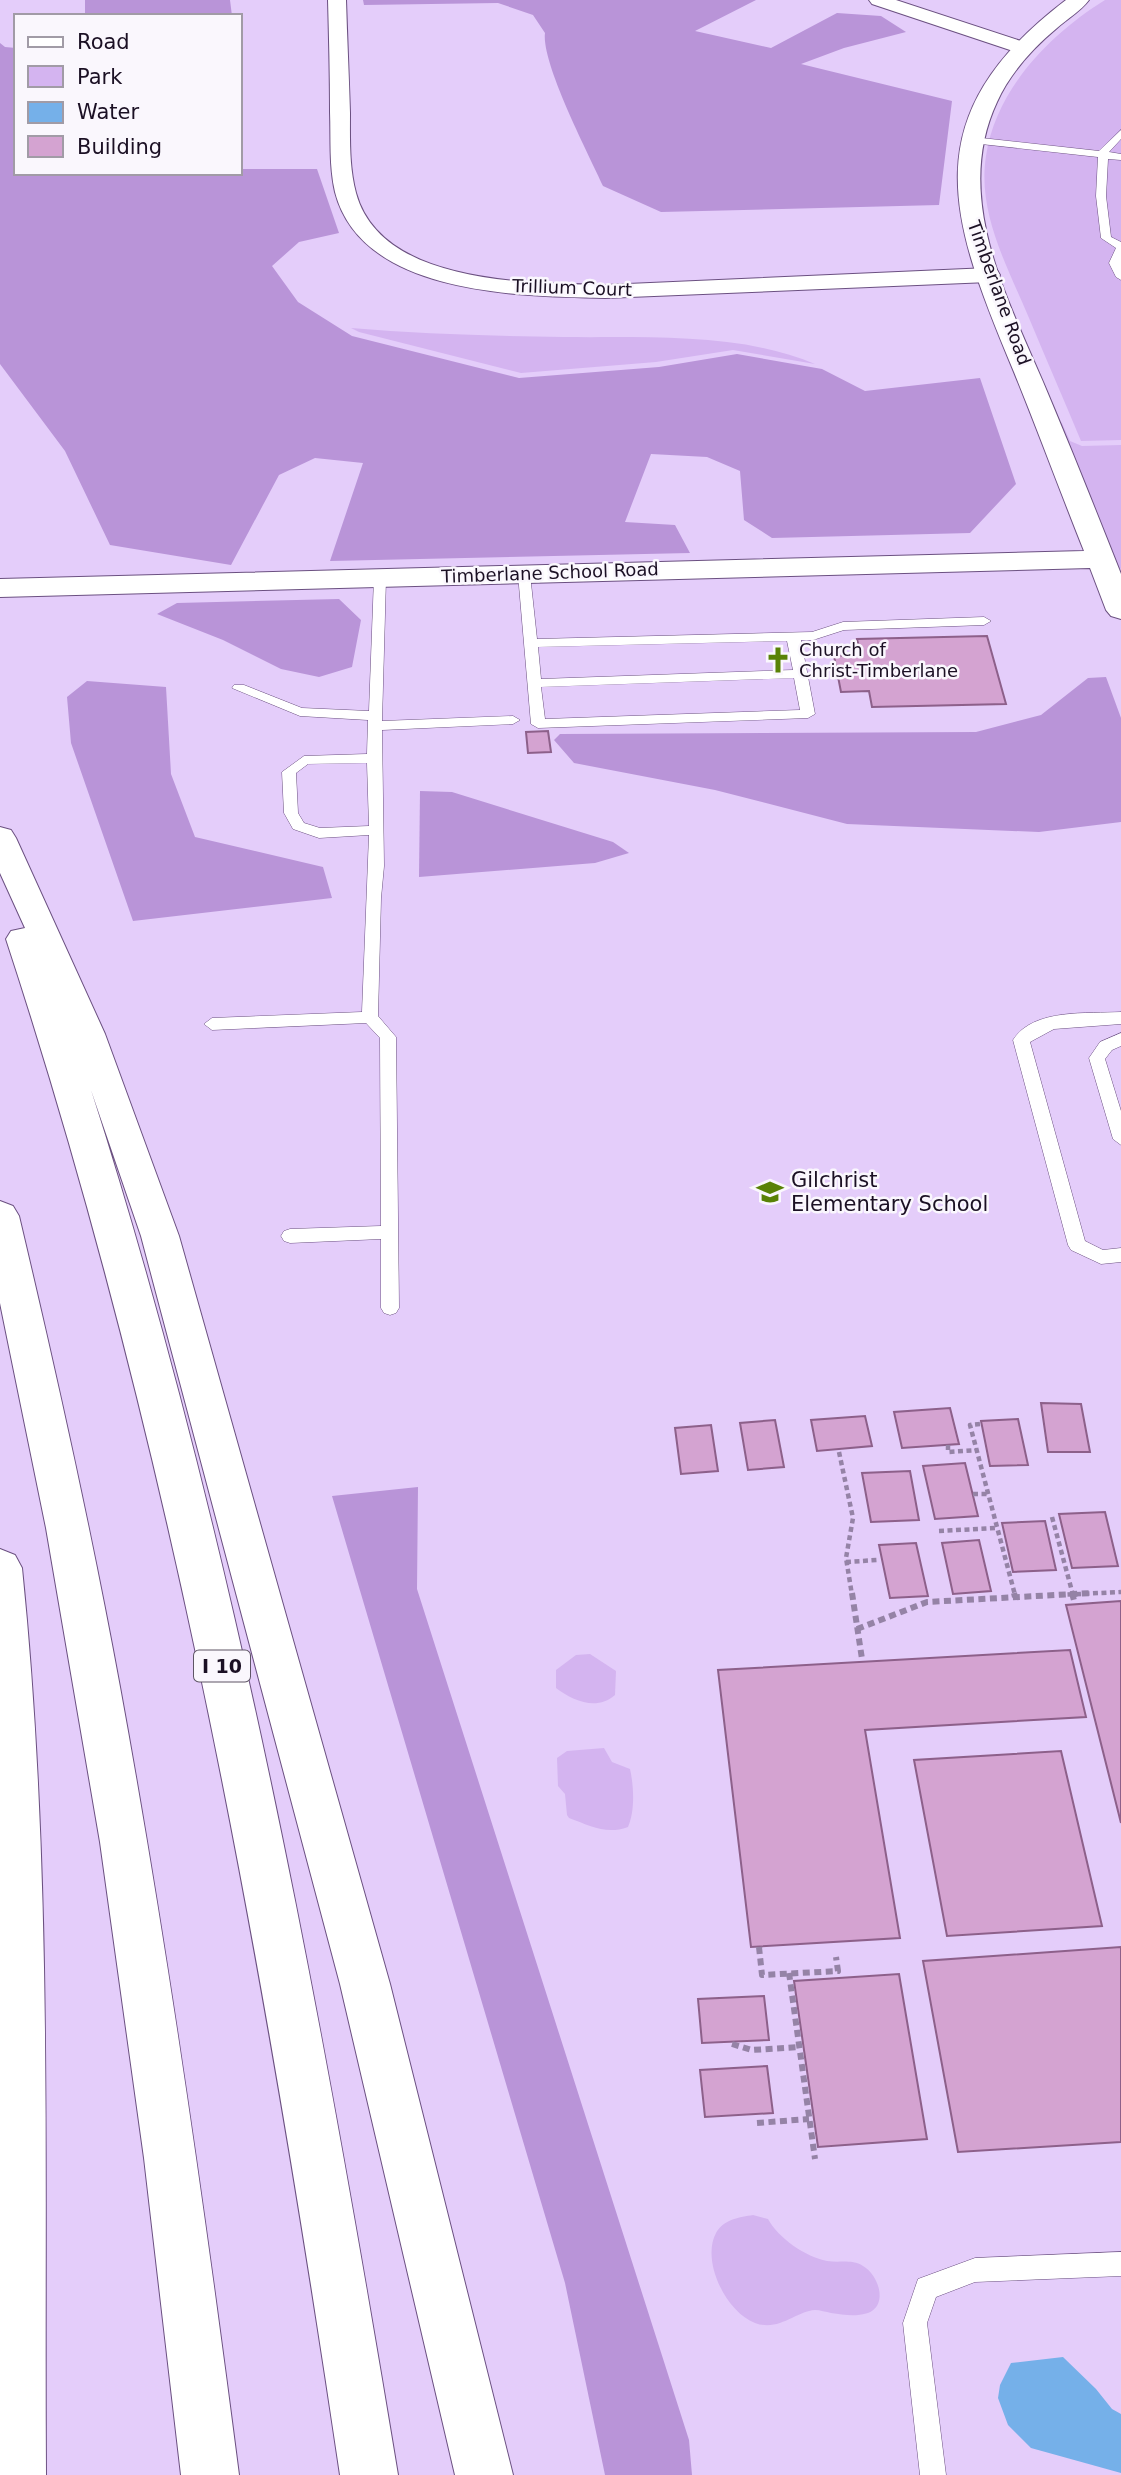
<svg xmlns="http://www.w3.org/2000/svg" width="1121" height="2475" font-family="'DejaVu Sans',sans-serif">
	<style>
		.green { fill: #d4b4f0 }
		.forest { fill: #b994d8 }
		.water { fill: #75b0e9 }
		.building { fill: #d4a3d1; stroke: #8d608a; stroke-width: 2 }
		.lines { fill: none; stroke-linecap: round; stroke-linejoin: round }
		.lane-casing { stroke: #6b5081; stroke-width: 1 }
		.street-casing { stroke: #6b5081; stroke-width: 2 }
		.secondary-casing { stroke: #6b5081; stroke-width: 2 }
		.highway-casing { stroke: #6b5081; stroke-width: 2 }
		.path-far1 { stroke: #9583a6; stroke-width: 4.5; stroke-dasharray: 5 3.5; stroke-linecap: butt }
		.path { stroke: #9583a6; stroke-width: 6; stroke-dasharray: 7 4.5; stroke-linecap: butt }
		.lane { fill: #fff; fill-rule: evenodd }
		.street { fill: #fff; fill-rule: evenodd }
		.secondary { fill: #fff; fill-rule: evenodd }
		.highway { fill: #fff; fill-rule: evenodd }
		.labels { text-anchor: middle; stroke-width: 5; stroke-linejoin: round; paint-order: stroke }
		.far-street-label { font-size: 18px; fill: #1b1024; stroke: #faf7fd }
		.far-poi-label { font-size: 18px; fill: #1b1024; stroke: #faf7fd; text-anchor: start }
		.shield { fill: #faf7fd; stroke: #5e5565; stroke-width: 2 }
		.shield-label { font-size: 19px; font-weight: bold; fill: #1b1024 }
		.poi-label { font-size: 21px; fill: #1b1024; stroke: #faf7fd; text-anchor: start }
	</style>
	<rect width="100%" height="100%" fill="#e4cdfa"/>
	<g class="green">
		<path d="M1105,0h16v440l-40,1c-17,-41 -35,-82 -52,-123 -21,-50 -52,-105 -43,-162 10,-67 64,-122 119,-156z"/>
		<path d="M351,328c70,6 141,8 212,9 79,1 178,-5 252,27l-82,-14 -77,12 -135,11 -162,-41z"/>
		<path d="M1059,422l3,1 8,18 12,5 39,-1v124l-3,-1z"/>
		<path d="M590,1654l26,17 -1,24c-18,16 -42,6 -59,-7v-18l20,-15z"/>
		<path d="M604,1748l8,14 18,7c4,18 5,42 -2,58 -22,8 -37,-1 -59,-9l-2,-3 -2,-21 -7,-8 -1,-28 10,-7z"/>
		<path d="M753,2215l15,4c10,19 38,38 59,42 13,2 25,-2 36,5 15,8 26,39 5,47 -13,4 -24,2 -37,0 -5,-1 -11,-3 -16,-3 -19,1 -36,22 -60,13 -29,-11 -54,-62 -39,-90 8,-14 24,-16 37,-18z"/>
	</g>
	<g class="forest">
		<path d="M85,0h145l2,16h-147z"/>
		<path d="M363,0h393l-61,31 76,17 66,-35 44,3 25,16 -62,16 -43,16 151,37 -13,104 -278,7 -58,-26c-14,-31 -62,-123 -58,-153l-12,-18 -35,-12 -134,2z"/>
		<path d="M0,43l5,4 11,1v125h224v-4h77l22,64 -40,9 -27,24 26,36 54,34 167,42 140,-11 78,-13 85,15 43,22 115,-13 36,106 -46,49 -198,5 -28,-18 -4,-49 -33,-14 -56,-3 -26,68 50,3 15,28 -360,8 33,-98 -48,-5 -36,17 -48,90 -121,-20 -45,-94 -65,-87z"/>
		<path d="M339,599l22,21 -9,47 -33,10 -38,-8 -58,-29 -66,-26 20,-11z"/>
		<path d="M1106,677l15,41v104l-82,10 -192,-8 -132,-34 -141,-27 -20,-23 6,-6 416,-2 65,-17 47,-37z"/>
		<path d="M87,681l79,6 5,87 24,63 128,30 9,31 -199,23 -62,-178 -4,-46z"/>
		<path d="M420,791l32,1 161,50 16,11 -34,10 -176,14z"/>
		<path d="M418,1487l-1,102 272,851 3,35h-87l-40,-192 -233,-787z"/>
	</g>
	<path class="water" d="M1063,2357l33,32 16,20 9,5v59l-90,-25 -23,-23 -10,-27 2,-13 11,-22z"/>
	<g class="building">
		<path d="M987,636l19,68 -134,3 -3,-16 -28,1 -7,-36 27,-1 -4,-16z"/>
		<path d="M548,731l3,21 -23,1 -2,-21z"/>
		<path d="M1041,1403l40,1 9,48h-42z"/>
		<path d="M950,1408l9,36 -57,4 -8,-36z"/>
		<path d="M865,1416l7,30 -55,5 -6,-31z"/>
		<path d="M1018,1419l10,46 -38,1 -9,-45z"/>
		<path d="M775,1420l9,47 -36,3 -8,-47z"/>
		<path d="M711,1425l7,46 -37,3 -6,-46z"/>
		<path d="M965,1463l13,53 -43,3 -12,-53z"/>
		<path d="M910,1471l9,49 -48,2 -9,-49z"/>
		<path d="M1105,1512l13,54 -46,2 -13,-54z"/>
		<path d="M1045,1521l11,49 -43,2 -11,-49z"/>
		<path d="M979,1540l12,51 -38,3 -11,-51z"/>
		<path d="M916,1543l12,53 -38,2 -11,-53z"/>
		<path d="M1121,1601v222l-55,-218z"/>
		<path d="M1070,1650l16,67 -221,13 35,208 -149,9 -33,-277z"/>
		<path d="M1061,1751l41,175 -155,10 -33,-176z"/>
		<path d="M1121,1947v195l-163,10 -35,-191z"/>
		<path d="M899,1974l28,165 -109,8 -24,-166z"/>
		<path d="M764,1996l5,44 -67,3 -4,-44z"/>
		<path d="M767,2066l6,47 -68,4 -5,-47z"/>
	</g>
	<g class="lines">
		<g class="lane-casing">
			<g id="lane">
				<path d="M1121,130v9l-12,13 12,2v6l-13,-1 -2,37 5,41 10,5v38l-5,-3 -7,-14 7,-15 -15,-10 -5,-42 2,-39 -126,-14 -5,-3 5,-3 127,14z"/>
				<path d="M524,570l6,4 7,65 275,-7 31,-10 141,-5 7,4 -7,4 -140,5 -31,10h-12l14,74 -7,4 -270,10 -7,-4 -13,-150zM787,641l6,29 -252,9 -3,-32zM794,678l6,32 -255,9 -4,-32z"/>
				<path d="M380,574l6,4 -4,143 131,-5 7,4 -7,4 -131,6 2,136 -3,32 -3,118 18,21 3,271 -3,5 -6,2 -6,-2 -3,-5v-69l-91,4 -6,-2 -3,-5 3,-5 6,-2 91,-3 -1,-188 -14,-15 -154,7 -8,-6 8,-6 150,-6 7,-177 -50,3 -26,-9 -9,-16 -2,-41 22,-16 63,-2 1,-34 -68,-4 -68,-28 2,-3h10l58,23 67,3 5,-133zM367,763l2,63 -49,2 -16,-5 -6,-10 -2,-40 12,-9z"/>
				<path d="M1121,1012v12l-67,5 -24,13 55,199 18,9 18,-2v14l-20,2 -30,-14 -3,-5 -55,-205c20,-32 75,-26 108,-28z"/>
				<path d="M1121,1033v13l-9,4 -7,9 16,52v34l-8,-6 -24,-81 11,-16z"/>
				<path d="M1121,2252v24l-146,6 -39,15 -9,26 19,152h-26l-17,-152 15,-44 57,-21z"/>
			</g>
		</g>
		<g class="street-casing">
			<g id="street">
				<path d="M328,0h18c1,38 3,75 4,113 0,26 -1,54 6,80 25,92 173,90 249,92l384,-17 8,2 3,5 -3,5 -8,2 -384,16c-84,-2 -243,-2 -270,-106 -6,-26 -4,-53 -5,-80 0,-37 -1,-75 -2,-112z"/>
				<path d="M869,0h27l134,44 2,4 -2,4h-14l-144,-48z"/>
			</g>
		</g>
		<g class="secondary-casing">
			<path id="secondary" d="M1066,0h23c-8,11 -22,19 -32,28 -24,20 -47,45 -60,74 -47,100 16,206 54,299 24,57 47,115 70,173v45l-10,-3 -5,-6 -16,-42 -1090,29v-18l1084,-28c-24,-60 -46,-120 -70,-179 -65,-155 -102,-255 52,-372z"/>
		</g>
		<g class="highway-casing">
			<g id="highway">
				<path d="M0,827l11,3 5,8 89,196 74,202 211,748 123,491h-58l-115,-491 -199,-748 -50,-146c144,451 230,919 307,1385h-58c-77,-519 -170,-1037 -334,-1536l5,-8 14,-3 -25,-55z"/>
				<path d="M0,1201l13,5 6,10c37,156 72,313 101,471 48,262 85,524 119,788h-58l-37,-317 -44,-316 -54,-314 -46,-225z"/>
				<path d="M0,1549l15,6 7,13c31,301 22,605 24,907h-46z"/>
			</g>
		</g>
		<g class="path-far1">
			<path d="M980,1424l-10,1 45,170"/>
			<path d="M948,1445v7l29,-2"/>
			<path d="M839,1452l14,66 -7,40 6,37"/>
			<path d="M973,1494h15"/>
			<path d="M1052,1517l21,78"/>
			<path d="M939,1531l58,-3"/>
			<path d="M846,1562l31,-2"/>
			<path d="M1059,1595l62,-3"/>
		</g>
		<g class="path">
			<path d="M852,1593l10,66"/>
			<path d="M1014,1593l1,4"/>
			<path d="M1072,1593l3,11"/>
			<path d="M857,1629l70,-27 166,-9"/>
			<path d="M759,1947l3,28 76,-4 -2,-14"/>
			<path d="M789,1973l26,186"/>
			<path d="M732,2044l20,6 47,-3"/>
			<path d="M757,2123l52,-4"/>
		</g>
		<use href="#lane" class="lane"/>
		<use href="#street" class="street"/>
		<use href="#secondary" class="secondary"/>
		<use href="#highway" class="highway"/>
	</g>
	<defs>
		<g id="church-bare" transform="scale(2.1)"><path d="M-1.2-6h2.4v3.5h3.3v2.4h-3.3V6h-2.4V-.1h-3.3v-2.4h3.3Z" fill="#598206" stroke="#faf7fd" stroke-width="2.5" paint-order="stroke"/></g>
		<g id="school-bare" transform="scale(2.1)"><path d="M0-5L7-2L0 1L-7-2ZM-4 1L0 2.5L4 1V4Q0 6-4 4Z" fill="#598206" stroke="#faf7fd" stroke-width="2.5" paint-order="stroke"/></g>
	</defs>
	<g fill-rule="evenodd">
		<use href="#church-bare" x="778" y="660"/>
		<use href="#school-bare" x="770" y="1192"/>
	</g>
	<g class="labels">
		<g class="far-street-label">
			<text transform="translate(572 288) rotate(2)" y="6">Trillium Court</text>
			<text transform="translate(999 293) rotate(70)" y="6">Timberlane Road</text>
			<text transform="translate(550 573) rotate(-2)" y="6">Timberlane School Road</text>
		</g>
		<g class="far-poi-label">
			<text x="799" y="656">Church of<tspan x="799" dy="21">Christ-Timberlane</tspan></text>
		</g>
		<rect class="shield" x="194" y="1650.5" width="56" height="31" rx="5"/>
		<g class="shield-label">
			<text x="222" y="1673">I 10</text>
		</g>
		<g class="poi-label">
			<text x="791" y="1187">Gilchrist<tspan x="791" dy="24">Elementary School</tspan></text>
		</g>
	</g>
	<rect x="14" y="14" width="228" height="161" fill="#faf7fd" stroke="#a19ba6" stroke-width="2"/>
	<rect x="28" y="37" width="35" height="10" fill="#ffffff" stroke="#a19ba6" stroke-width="2"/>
	<text x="77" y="49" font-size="21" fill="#1b1024">Road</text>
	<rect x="28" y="66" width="35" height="21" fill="#d4b4f0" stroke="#a19ba6" stroke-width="2"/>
	<text x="77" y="84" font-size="21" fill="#1b1024">Park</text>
	<rect x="28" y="102" width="35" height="21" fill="#75b0e9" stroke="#a19ba6" stroke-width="2"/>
	<text x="77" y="119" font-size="21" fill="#1b1024">Water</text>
	<rect x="28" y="136" width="35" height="21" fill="#d4a3d1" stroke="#a19ba6" stroke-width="2"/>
	<text x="77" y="154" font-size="21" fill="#1b1024">Building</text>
</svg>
